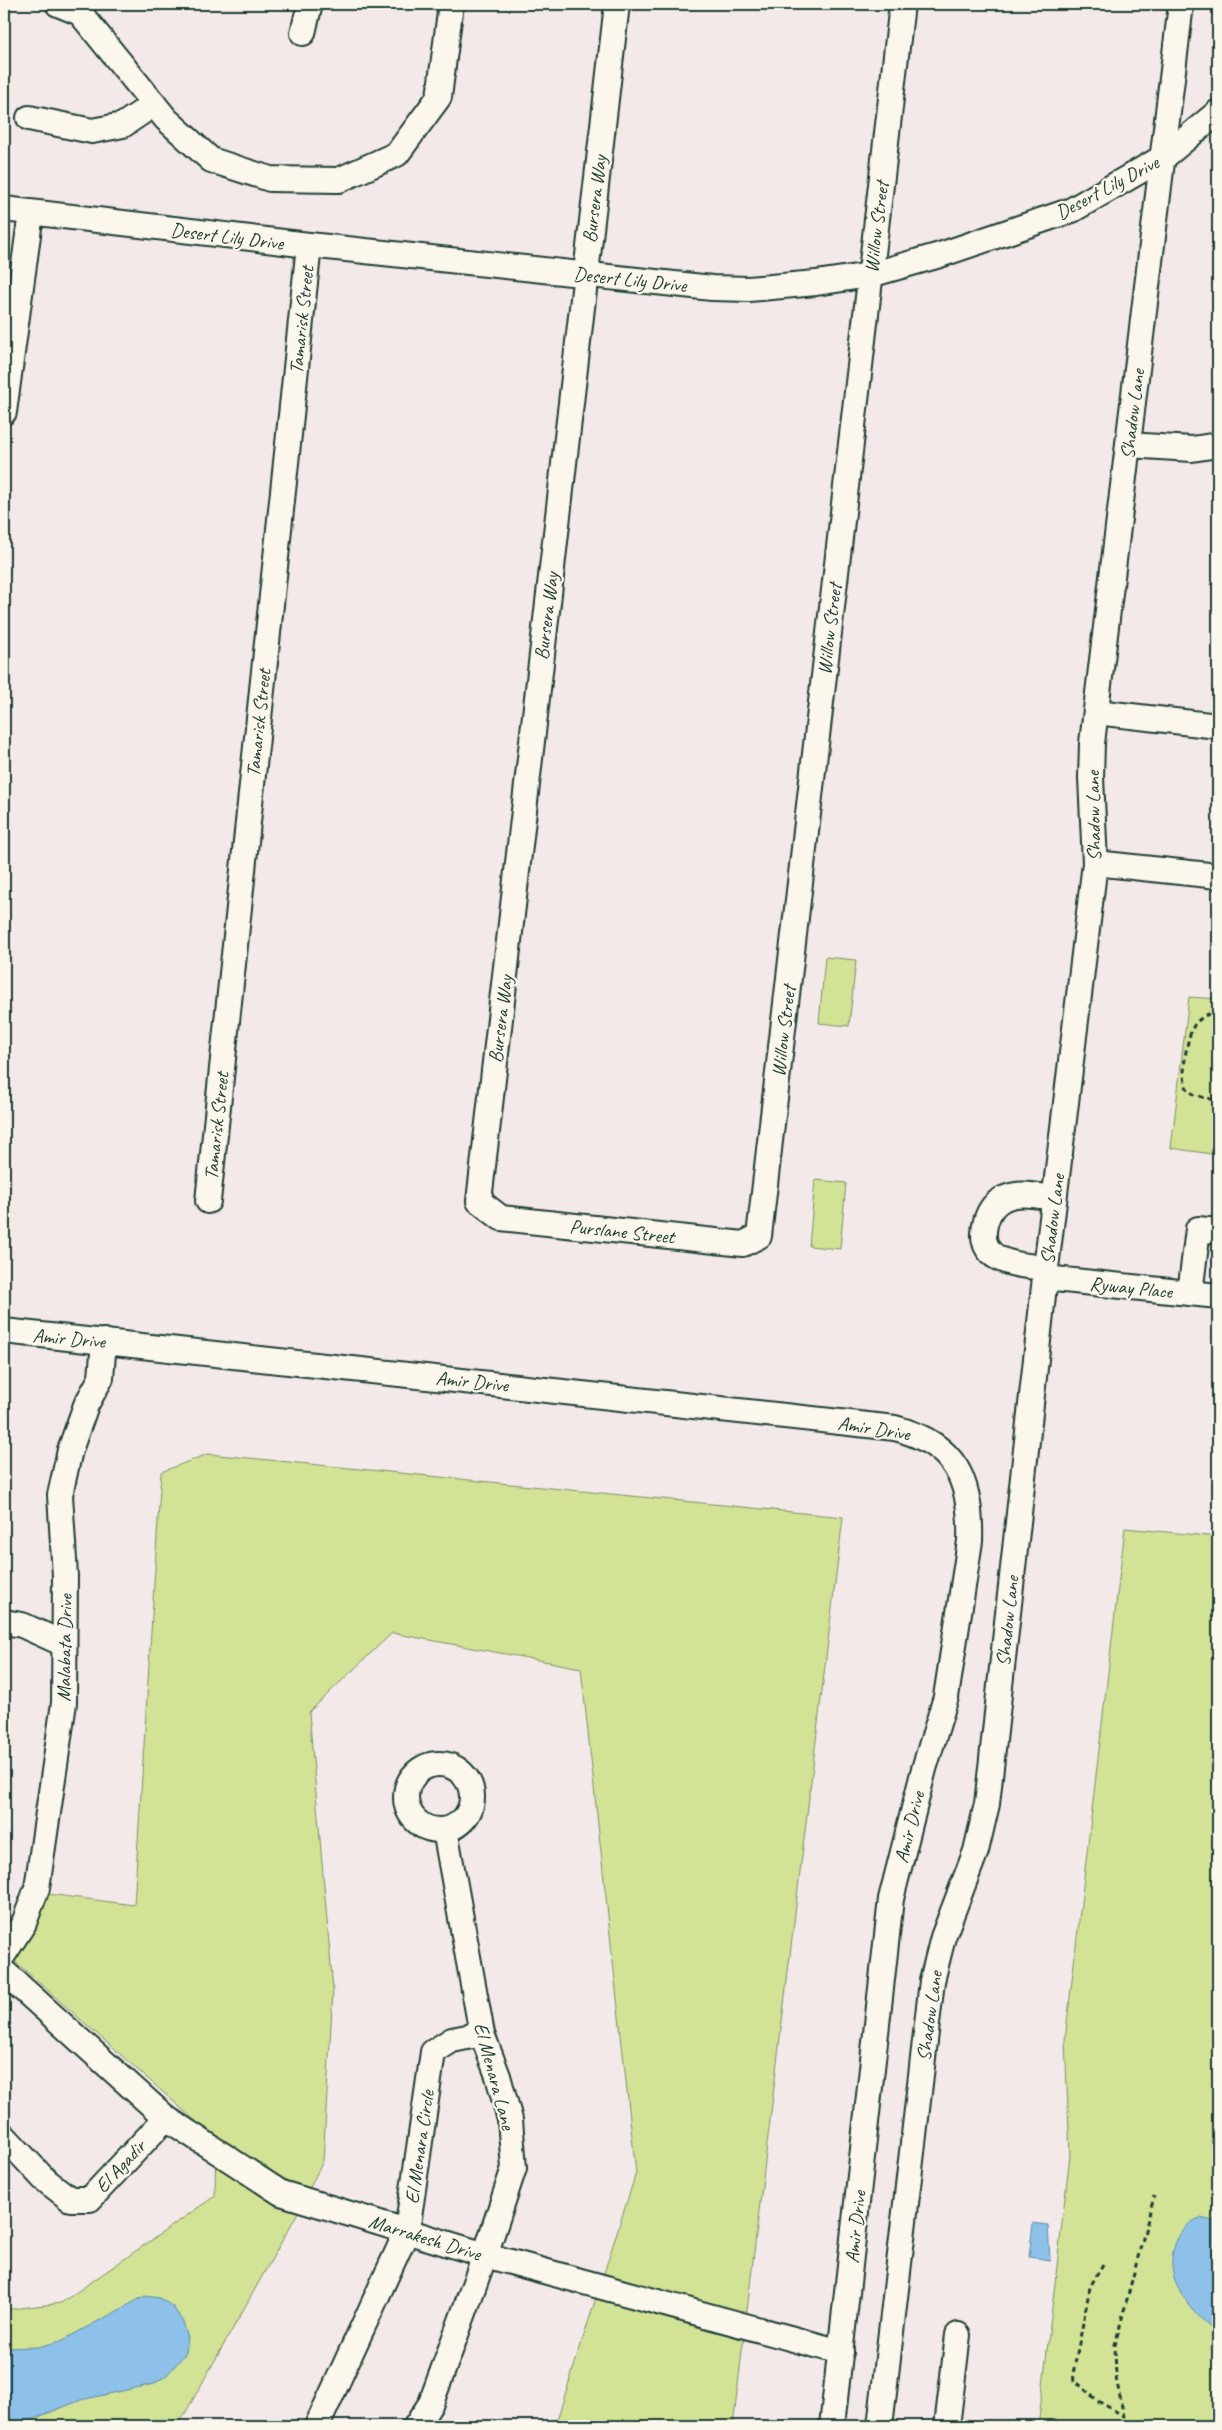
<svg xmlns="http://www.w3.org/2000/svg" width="1222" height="2430" font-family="Caveat,sans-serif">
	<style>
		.green { fill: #d3e396; stroke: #799065 }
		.water { fill: #8dc1ea; stroke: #618ca1 }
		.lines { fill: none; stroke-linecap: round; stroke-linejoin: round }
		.minor-casing { stroke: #1f3d34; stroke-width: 28 }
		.path { stroke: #1f3d34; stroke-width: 3; stroke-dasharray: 5 4; stroke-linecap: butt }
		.minor { stroke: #fbf7ec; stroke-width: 24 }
		.labels { text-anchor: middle; stroke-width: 4.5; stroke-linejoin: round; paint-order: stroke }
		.street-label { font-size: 20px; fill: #1f3d34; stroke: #fbf7ec }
	</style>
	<rect width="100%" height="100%" fill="#f3e9e9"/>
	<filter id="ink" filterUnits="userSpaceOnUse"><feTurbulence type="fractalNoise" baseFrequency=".02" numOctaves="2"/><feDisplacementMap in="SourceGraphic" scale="10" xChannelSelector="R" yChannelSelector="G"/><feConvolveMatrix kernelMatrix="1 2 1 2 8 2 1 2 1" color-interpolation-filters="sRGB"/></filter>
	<g filter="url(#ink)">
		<g class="green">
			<path d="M825,957l31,3 -7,66 -30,-3z"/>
			<path d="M1189,997l29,2v156l-47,-7z"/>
			<path d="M815,1180l31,3 -6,66 -31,-3z"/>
			<path d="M208,1454l635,63 -110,909h-178l81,-253 -55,-505 -189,-35 -83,79 24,278 -10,171 -27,55 -118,210h-174v-116l57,-7 154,-107 1,-57 -206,-182 38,-63 86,11 27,-433z"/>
			<path d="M1125,1528l93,9v889h-184l5,-7 31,-264 -5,-115z"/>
		</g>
		<g class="water">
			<path d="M1200,2218l18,4v108c-17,-5 -42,-39 -45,-57 -5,-21 6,-48 27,-55z"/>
			<path d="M1033,2223l15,2 2,35 -21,-3z"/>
			<path d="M145,2296l15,2 13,9 10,15 5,16 -2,15 -19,22 -13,9 -73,16 -45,18 -12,8h-20v-78l34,-1 23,-6z"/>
		</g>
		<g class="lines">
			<g class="minor-casing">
				<g id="minor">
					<path d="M58,4l22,9 86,106 45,41 59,19 69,1 58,-26 42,-57 12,-93"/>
					<path d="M617,4l-138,1197 22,17 242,26 16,-8 143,-1232"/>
					<path d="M303,33l7,-29"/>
					<path d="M29,118l63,13 31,-6 31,-21"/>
					<path d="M4,209l305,36 403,43 37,1 67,-6 54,-8 70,-20 132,-45 92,-53 54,-45"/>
					<path d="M4,412l27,-199"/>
					<path d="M1128,445l64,4 26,-4"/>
					<path d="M1096,712l122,14"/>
					<path d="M1095,863l123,13"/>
					<path d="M208,1201l101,-956"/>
					<path d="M1046,1268c-30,-3 -72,-5 -60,-47 3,-10 9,-19 19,-23 15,-7 33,-2 49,0"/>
					<path d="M1045,1278l173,18"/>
					<path d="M1190,1293l8,-64 20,2"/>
					<path d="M4,1331l891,97c61,16 77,53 75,113l-24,156 -22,72 -33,130 -59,527"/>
					<path d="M4,1622l18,3 42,19"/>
					<circle cx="439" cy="1797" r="33"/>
					<path d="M4,1954l20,-31 13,-35 27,-185 1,-127 -5,-81 10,-45 16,-45 15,-27 3,-37"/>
					<path d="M4,1972l162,146 115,75 204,62 356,97"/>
					<path d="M4,2136l40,43 26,20h20l76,-81"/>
					<path d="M317,2426l90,-195 26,-179 19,-12 30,-6"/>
					<path d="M416,2426l15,-23 54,-148 29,-87 -4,-48 -12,-44 -16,-42 -37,-204"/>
					<path d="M880,2426l52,-445 11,-44 33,-86 11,-47 59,-536 49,-405 -4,-85 1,-35 89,-739"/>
					<path d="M947,2426l11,-91"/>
				</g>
			</g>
			<g class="path">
				<path d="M1218,1011c-9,2 -17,6 -23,13 -8,10 -15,53 -8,64 5,9 22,10 31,13"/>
				<path d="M1103,2264l-13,23 -17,87 1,6 24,21 26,15"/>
				<path d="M1126,2426l-10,-48 -1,-33 39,-149"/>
			</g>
			<use href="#minor" class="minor"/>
		</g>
	</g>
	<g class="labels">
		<g class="street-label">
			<text transform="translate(1107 187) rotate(-28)" y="7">Desert Lily Drive</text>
			<text transform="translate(594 199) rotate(-83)" y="7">Bursera Way</text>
			<text transform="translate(876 227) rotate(-83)" y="7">Willow Street</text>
			<text transform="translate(227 236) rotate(7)" y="7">Desert Lily Drive</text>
			<text transform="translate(630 279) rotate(6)" y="7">Desert Lily Drive</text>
			<text transform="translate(301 320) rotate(-84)" y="7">Tamarisk Street</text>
			<text transform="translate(1132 414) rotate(-83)" y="7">Shadow Lane</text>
			<text transform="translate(546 616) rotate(-83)" y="7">Bursera Way</text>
			<text transform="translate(829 629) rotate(-83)" y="7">Willow Street</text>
			<text transform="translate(258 723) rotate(-84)" y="7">Tamarisk Street</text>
			<text transform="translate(1093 816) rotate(-91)" y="7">Shadow Lane</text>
			<text transform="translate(500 1019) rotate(-83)" y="7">Bursera Way</text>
			<text transform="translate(783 1031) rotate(-83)" y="7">Willow Street</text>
			<text transform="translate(216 1126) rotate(-84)" y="7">Tamarisk Street</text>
			<text transform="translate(1052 1219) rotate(-83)" y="7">Shadow Lane</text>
			<text transform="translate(622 1231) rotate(6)" y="7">Purslane Street</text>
			<text transform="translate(1131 1287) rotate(6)" y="7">Ryway Place</text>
			<text transform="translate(69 1338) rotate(5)" y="7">Amir Drive</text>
			<text transform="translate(472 1381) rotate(6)" y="7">Amir Drive</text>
			<text transform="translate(874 1428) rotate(9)" y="7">Amir Drive</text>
			<text transform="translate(1007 1621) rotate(-84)" y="7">Shadow Lane</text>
			<text transform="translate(64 1648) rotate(-89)" y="7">Malabata Drive</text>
			<text transform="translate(909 1827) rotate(-76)" y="7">Amir Drive</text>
			<text transform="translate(929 2016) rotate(-82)" y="7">Shadow Lane</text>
			<text transform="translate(495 2076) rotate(75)" y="7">El Menara Lane</text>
			<text transform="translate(419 2147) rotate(-82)" y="7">El Menara Circle</text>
			<text transform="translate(120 2166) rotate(-47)" y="7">El Agadir</text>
			<text transform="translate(855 2227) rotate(-84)" y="7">Amir Drive</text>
			<text transform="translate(425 2237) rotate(17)" y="7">Marrakesh Drive</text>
		</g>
	</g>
	<rect width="1222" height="2430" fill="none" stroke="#fbf7ec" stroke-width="20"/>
	<rect x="10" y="10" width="1202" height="2410" fill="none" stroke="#1f3d34" stroke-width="2" filter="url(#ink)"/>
</svg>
